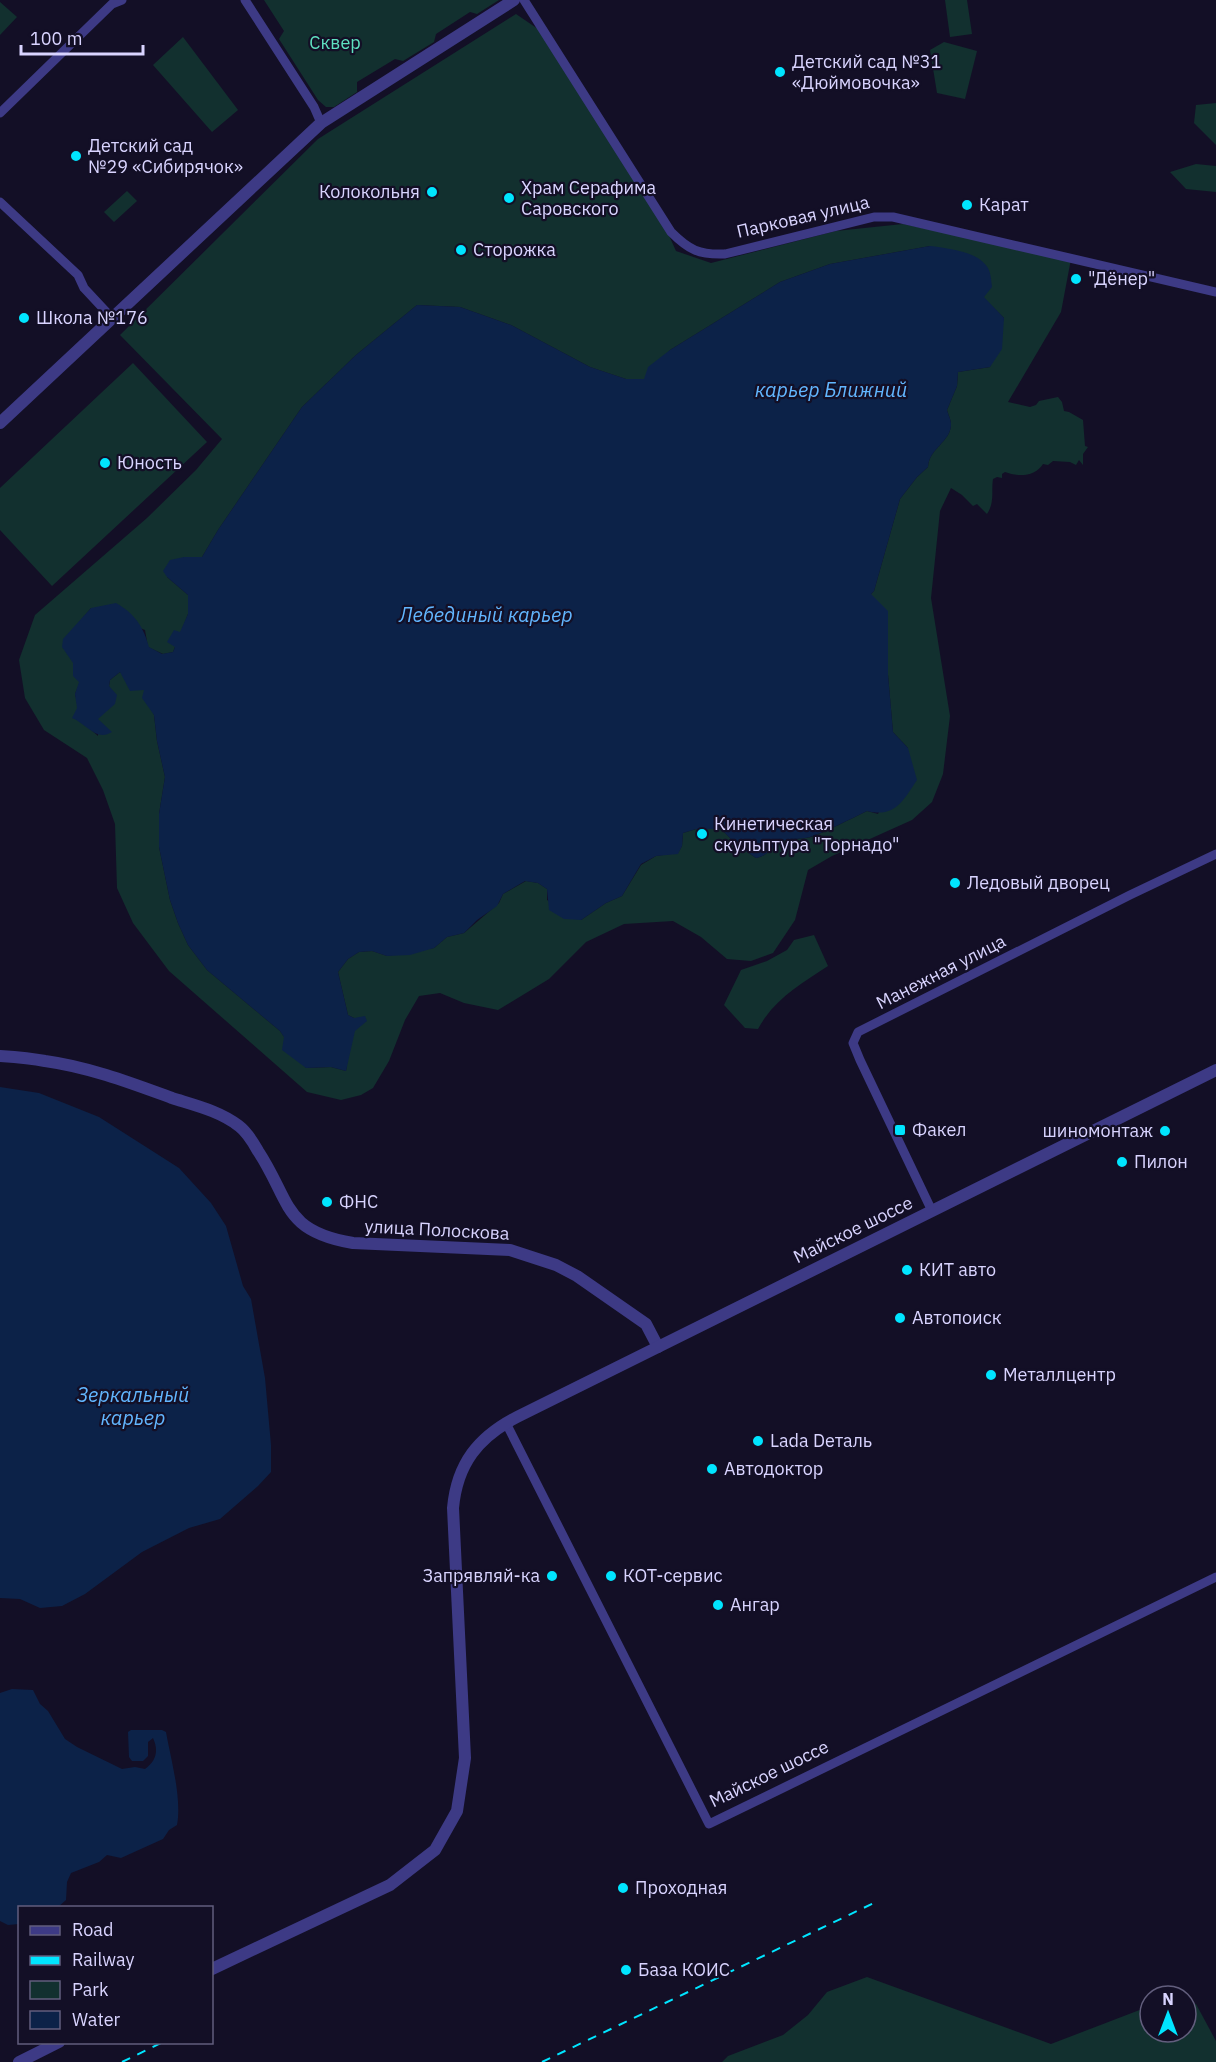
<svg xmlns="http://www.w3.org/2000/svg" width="1216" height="2062" font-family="'IBM Plex Sans',sans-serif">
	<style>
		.green { fill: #12302f; fill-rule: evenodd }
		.water { fill: #0c2248 }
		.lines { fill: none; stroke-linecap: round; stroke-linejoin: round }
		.minor { stroke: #3d3a85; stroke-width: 9 }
		.tertiary { stroke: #3d3a85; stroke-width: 12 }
		.rail { stroke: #00e5ff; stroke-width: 2; stroke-dasharray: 9 8; stroke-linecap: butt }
		.poi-dot { fill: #00e5ff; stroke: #130f26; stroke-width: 2 }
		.labels { text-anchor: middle; stroke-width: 4.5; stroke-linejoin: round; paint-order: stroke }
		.park-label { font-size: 18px; fill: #5fe0c0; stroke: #130f26 }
		.poi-label { font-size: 18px; fill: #d9d4ff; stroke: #130f26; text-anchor: start }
		.street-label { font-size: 18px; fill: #d9d4ff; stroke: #130f26 }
		.water-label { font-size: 20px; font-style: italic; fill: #62b6ff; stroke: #130f26 }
	</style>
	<rect width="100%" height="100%" fill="#130f26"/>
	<g class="green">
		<path d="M264,0h235l-22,14 -7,-2 -34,22 -2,8 -31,19 -8,-2 -38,23v10l-23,15h-8l-8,-7 -39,-61 5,-8z"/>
		<path d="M945,0h22l5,34 -22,3z"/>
		<path d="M0,2l17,15 -17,18z"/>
		<path d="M516,14l22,15 129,202 9,20 35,12 125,-32 67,-7 168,35 -10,53 -53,90 22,5 6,-2 3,-4 19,-4 4,5 2,9 5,1 14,8 2,26 3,1 -5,7v11l-4,-5 -3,5 -6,-3 -17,-1 -5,4 -5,-1c-8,13 -25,13 -38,8l-3,2v4l-5,-1 -4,2c-2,12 2,23 -6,35l-10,-10 -4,2 -11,-11 -11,-7 -11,23 -9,87 19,118 -7,58 -11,28 -20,18 -80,36 -24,14 -13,50 -22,33 -22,8 -24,-2 -26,-22 -28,-16 -49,3 -38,18 -37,37 -51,31 -34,-7 -24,-10 -21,3 -14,24 -16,41 -16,27 -12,7 -20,5 -34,-8 -138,-121 -36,-48 -16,-35 -2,-64 -12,-34 -16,-32 -43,-28 -19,-32 -6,-38 16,-45 112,-97 49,-48 26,-31 -102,-104 198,-196zM930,246l74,72 -14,49 -32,5 -1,14 -10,24c1,4 4,10 4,14 0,18 -22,24 -23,43l-11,10 -17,22 -26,92 -3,3 17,81 5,57 15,16 -30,66 -11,-3c-19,9 -37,19 -56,26 -10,3 -19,0 -28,4 -13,5 -12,14 -27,17l-19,-13 -16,-16h-25l-13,4 -1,13 -4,7 -22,3 -15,9 -19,31 -16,7 -25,17 -34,-20v-11l-9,-6 -12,-2 -23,13 -4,9 -35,30 -17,4 -13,11 -47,8 -15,-5 -13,1 -11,7 -10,13 10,43 6,3 -8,53 -15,-4 -25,1 -26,-37 -73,-61 -19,-25 -10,-22 -8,-23 -11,-53v-33l6,-37 -8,-36 -3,-26 -10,-26 -24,-17 -10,8 -1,6 3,6 -14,26v18l-17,-15 -6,-27 5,-13 -7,-6 1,-13 7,-42 10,-12 54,22 3,17 15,7 10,-2 15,-38v-19l-21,-18 17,-20h18l16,-27 84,-123 54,-52 61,-50 43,2 51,18 79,42 36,12h19l25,-29 110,-68 50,-18z"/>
		<path d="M183,37l55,73 -26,22 -59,-67z"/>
		<path d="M944,42l33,9 -12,48 -28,-6 -7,-43z"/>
		<path d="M1216,103v42l-22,-22 2,-18z"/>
		<path d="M1196,164l20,2v26l-30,-3 -16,-17z"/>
		<path d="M127,191l10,10 -23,21 -10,-10z"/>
		<path d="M133,363l74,79 -155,144 -52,-56v-42z"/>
		<path d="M814,935l14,31c-27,18 -54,33 -70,63l-13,-1 -21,-23 17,-35 26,-9 20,-11 7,-10z"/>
		<path d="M867,1977l184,67 99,-38v26h36v-30l10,2 20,37v21h-494l6,-6 55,-21 25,-20 19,-23z"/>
	</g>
	<g class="water">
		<path d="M930,246c16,2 44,5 55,18 6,6 6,15 7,23l-8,10 20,21 -2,31 -12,18 -32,5 -1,14 -10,24c1,4 4,10 4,14 0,18 -22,24 -23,43l-11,10 -17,22 -26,92 -3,3 17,17v64l5,57 15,16 9,32c-14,21 -22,38 -50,31 -19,9 -37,19 -57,26 -9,3 -18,0 -27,4 -13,5 -12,14 -27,17l-19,-13 -16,-16h-25l-13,4 -1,13 -4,8 -22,2 -15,8 -19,32 -16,7 -25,17 -17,-1 -15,-9 -2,-21 -9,-6 -13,-2 -22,13 -6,12 -20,14 -13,13 -17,4 -13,11 -24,7 -23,1 -15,-5 -13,1 -11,7 -10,13 10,43 6,3 11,-2 2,5 -12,10 -9,40 -15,-4 -25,1 -24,-18 2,-13 -4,-6 -73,-61 -19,-25 -10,-22 -8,-23 -11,-53v-33l6,-37 -8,-36 -3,-26 -12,-17 2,-8 -14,1 -10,-19 -10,8 -1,6 8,9 -2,9 -17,15 14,13c-16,10 -25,-8 -40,-14l5,-10 -2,-14 4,-12 -6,-6v-13l-11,-16 1,-8 28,-31 25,-5c19,11 27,23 33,44l13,7 11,-2 2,-5 -8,-5 7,-12 6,2 8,-18v-19l-21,-18 -4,-6 7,-11 14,-3h18l16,-27 84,-123 54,-52 61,-50 43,2 51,18 79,42 36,12h18l4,-12 22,-17 110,-68 50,-18z"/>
		<path d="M0,1087l39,6 60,24 80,51 32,35 15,23 17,60 8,13 14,79 6,67v27l-13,14 -38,33 -31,9 -47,24 -57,42 -23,12 -22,2 -20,-9 -20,-1z"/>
		<path d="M12,1689l21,1 7,14 8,7 17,28 12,8 45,22 13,-2 10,2c11,-8 14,-18 8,-31l-5,4v14l-5,5h-11l-3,-4 -1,-25 3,-2h31l4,2c5,28 16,66 11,93l-8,5 -6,9 -42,19 -14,-3 -8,7 -28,11 -4,9 -1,18 -8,7 -38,1 -1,16 -11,1 -8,-4v-228z"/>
	</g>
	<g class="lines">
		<g class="minor">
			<path d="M245,0l69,107 7,16"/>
			<path d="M524,0l147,232c18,18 28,23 54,22l149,-37h19l323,75"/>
			<path d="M0,113l112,-109 10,-4"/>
			<path d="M0,202l78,73 6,13 28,30"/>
			<path d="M932,1211l-72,-151 -7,-17 5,-11 272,-137 86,-41"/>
			<path d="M506,1423l203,401 507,-247"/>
		</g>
		<g class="tertiary">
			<path d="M0,423l321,-300 193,-123"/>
			<path d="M0,1056c15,1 30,2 45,5 44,6 86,22 127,37 22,7 48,13 67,28 8,6 14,16 19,25 33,50 24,80 95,92l157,7 46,15 21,11 69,48 12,23"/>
			<path d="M212,1969l178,-84 45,-35 22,-39 8,-53 -12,-250c4,-44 25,-71 64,-91l699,-347"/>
			<path d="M19,2062l40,-20"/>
		</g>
		<g class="rail">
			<path d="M122,2062l41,-20"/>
			<path d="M542,2062l336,-161"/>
		</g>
	</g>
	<g class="poi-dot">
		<circle cx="780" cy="72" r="6"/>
		<circle cx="76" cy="156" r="6"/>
		<circle cx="432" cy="192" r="6"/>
		<circle cx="509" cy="198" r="6"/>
		<circle cx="967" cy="205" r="6"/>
		<circle cx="461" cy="250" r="6"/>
		<circle cx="1076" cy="279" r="6"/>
		<circle cx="24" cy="318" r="6"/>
		<circle cx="105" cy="463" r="6"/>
		<circle cx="702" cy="834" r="6"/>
		<circle cx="955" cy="883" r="6"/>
		<rect x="894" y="1124" width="12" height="12" rx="3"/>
		<circle cx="1165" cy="1131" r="6"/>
		<circle cx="1122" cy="1162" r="6"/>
		<circle cx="327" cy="1202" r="6"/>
		<circle cx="907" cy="1270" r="6"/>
		<circle cx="900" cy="1318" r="6"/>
		<circle cx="991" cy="1375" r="6"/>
		<circle cx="758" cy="1441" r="6"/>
		<circle cx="712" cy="1469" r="6"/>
		<circle cx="552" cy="1576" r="6"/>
		<circle cx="611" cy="1576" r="6"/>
		<circle cx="718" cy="1605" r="6"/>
		<circle cx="623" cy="1888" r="6"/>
		<circle cx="626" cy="1970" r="6"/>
	</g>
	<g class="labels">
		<g class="park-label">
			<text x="335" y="49">Сквер</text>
		</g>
		<g class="poi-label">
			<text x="792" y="68">Детский сад №31<tspan x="792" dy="21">«Дюймовочка»</tspan></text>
			<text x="88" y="152">Детский сад<tspan x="88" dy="21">№29 «Сибирячок»</tspan></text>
			<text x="521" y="194">Храм Серафима<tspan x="521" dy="21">Саровского</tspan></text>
			<text x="420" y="198" text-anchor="end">Колокольня</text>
			<text x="979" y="211">Карат</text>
			<text x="473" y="256">Сторожка</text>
			<text x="1088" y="285">"Дёнер"</text>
			<text x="36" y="324">Школа №176</text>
			<text x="117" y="469">Юность</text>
			<text x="714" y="830">Кинетическая<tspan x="714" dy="21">скульптура "Торнадо"</tspan></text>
			<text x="967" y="889">Ледовый дворец</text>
			<text x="912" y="1136">Факел</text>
			<text x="1153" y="1137" text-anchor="end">шиномонтаж</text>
			<text x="1134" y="1168">Пилон</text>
			<text x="339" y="1208">ФНС</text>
			<text x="919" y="1276">КИТ авто</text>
			<text x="912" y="1324">Автопоиск</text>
			<text x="1003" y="1381">Металлцентр</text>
			<text x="770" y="1447">Lada Dеталь</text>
			<text x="724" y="1475">Автодоктор</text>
			<text x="540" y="1582" text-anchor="end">Запрявляй-ка</text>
			<text x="623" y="1582">КОТ-сервис</text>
			<text x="730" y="1611">Ангар</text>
			<text x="635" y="1894">Проходная</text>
			<text x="638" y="1976">База КОИС</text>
		</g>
		<g class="street-label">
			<text transform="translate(803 217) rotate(-13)" y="6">Парковая улица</text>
			<text transform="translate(941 972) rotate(-27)" y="6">Манежная улица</text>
			<text transform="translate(437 1230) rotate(3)" y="6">улица Полоскова</text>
			<text transform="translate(853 1230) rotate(-26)" y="6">Майское шоссе</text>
			<text transform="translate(769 1774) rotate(-26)" y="6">Майское шоссе</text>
		</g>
		<g class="water-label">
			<text x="831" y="397">карьер Ближний</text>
			<text x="486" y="622">Лебединый карьер</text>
			<text x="133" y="1402">Зеркальный<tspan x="133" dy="23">карьер</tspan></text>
		</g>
	</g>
	<rect x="18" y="1906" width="195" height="138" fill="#130f26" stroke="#625e7d" stroke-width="1.5"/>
	<rect x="30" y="1926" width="30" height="9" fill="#3d3a85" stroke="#625e7d" stroke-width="1.5"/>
	<text x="72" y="1936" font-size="18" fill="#d9d4ff">Road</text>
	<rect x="30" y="1956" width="30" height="9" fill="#00e5ff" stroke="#625e7d" stroke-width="1.5"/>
	<text x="72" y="1966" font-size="18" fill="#d9d4ff">Railway</text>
	<rect x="30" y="1981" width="30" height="18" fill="#12302f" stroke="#625e7d" stroke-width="1.5"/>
	<text x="72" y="1996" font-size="18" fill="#d9d4ff">Park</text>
	<rect x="30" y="2011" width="30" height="18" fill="#0c2248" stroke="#625e7d" stroke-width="1.5"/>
	<text x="72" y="2026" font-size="18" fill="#d9d4ff">Water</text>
	<g transform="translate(1168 2014)"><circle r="28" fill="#130f26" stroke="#625e7d" stroke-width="1.5"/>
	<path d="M0-4.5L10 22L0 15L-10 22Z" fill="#00e5ff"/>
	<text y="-9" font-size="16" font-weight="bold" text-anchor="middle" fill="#d9d4ff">N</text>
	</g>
	<path d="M21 45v9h122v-9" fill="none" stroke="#d9d4ff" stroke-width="3"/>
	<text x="30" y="45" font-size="18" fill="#d9d4ff" stroke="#130f26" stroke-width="4.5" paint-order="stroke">100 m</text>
</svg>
